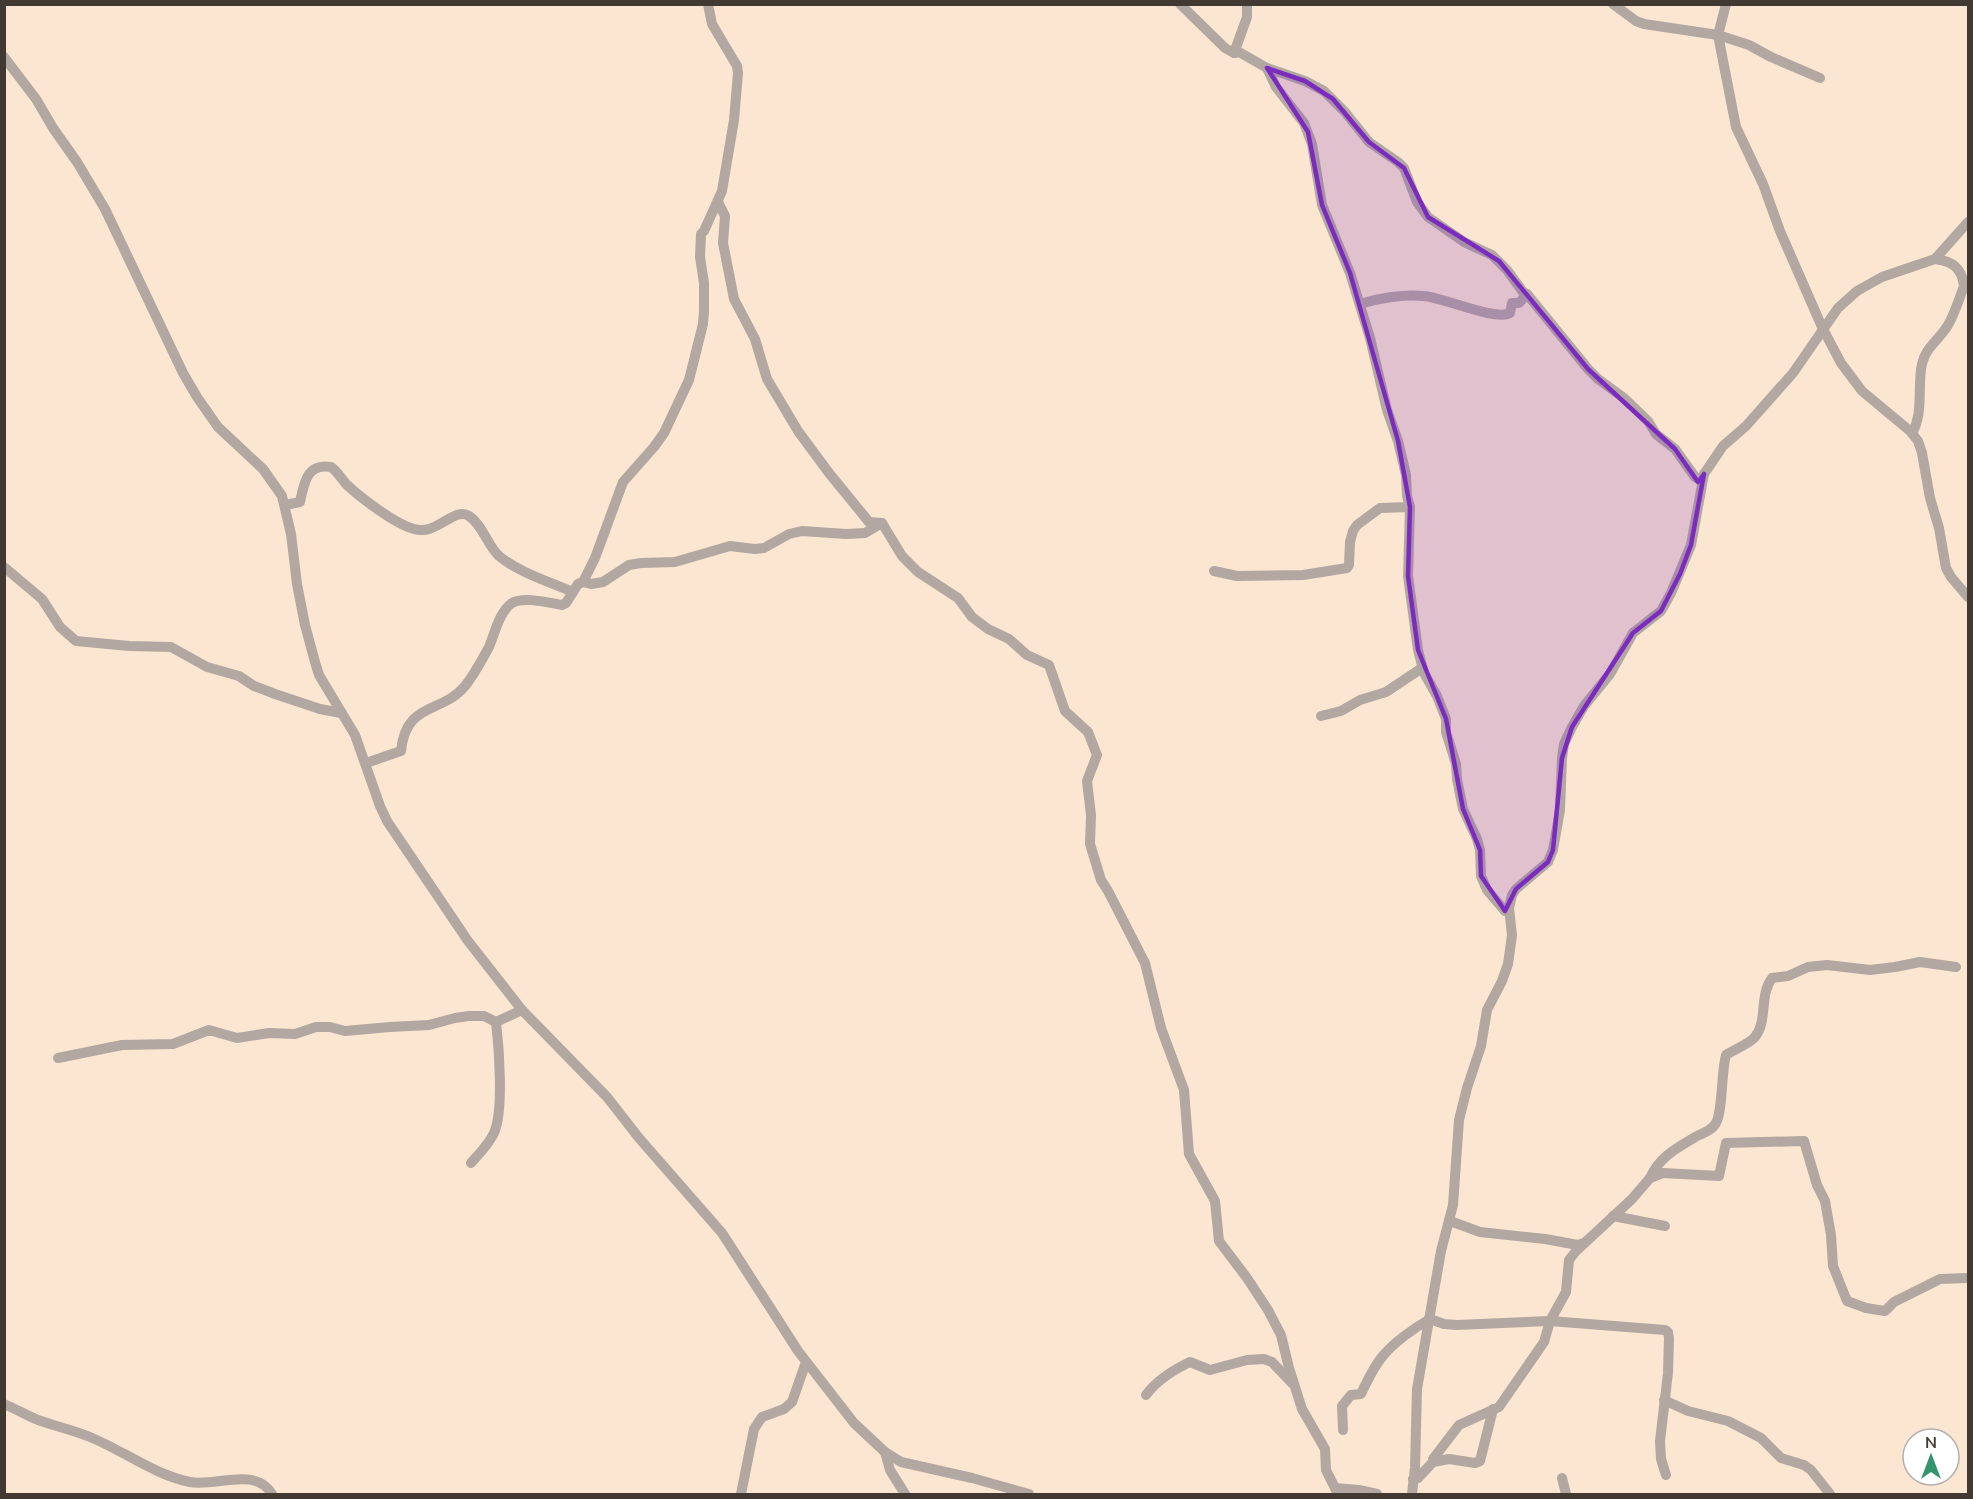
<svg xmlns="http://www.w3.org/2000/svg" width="1973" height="1499" font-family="'Nunito Sans',sans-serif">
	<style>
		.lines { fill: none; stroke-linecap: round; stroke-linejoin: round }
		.minor { stroke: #b3a7a1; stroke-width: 10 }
		.marked { fill: #7b2cbf; fill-opacity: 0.2; stroke: #7b2cbf; stroke-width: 4.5; stroke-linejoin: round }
	</style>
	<rect width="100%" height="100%" fill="#fae6d1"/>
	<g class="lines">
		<g class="minor">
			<path d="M1180,4l45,44 9,5 5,-1 28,16 38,13 19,10 21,21 24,30 29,20 6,6 13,34 11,15 36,25 28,13 15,15 16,22 4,2 61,75 10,10 26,19 24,23 8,13 19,15 20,28 5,3 4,-6"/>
			<path d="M1613,4l23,17 8,3 74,11 31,10 22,12 49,21"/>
			<path d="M1726,4l-8,31 18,92 27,57 17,47 42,96 19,36 21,28 48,40 8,10 4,12 8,45 9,30 7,40 5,9 17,20"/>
			<path d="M1234,53l13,-36v-13"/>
			<path d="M4,57l32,42 17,29 24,34 28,47 78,164 14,24 21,30 45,42 19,27 9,38 6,50 8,41 10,37 4,13 36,60 25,71 7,15 81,120 54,69 85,87 32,41 83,95 76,118 56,72 31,29 16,10 71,16 57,16"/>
			<path d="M1267,68l9,19 28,36 8,21 10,61 28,68 20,65 17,72 11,31 8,34 1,21 3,11 -2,69 10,74 6,23 13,23 9,23v13l10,32 1,15 6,30 14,30 3,11 1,26 6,14 18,21 4,-3"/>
			<path d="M718,202l7,14 -2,27 11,56 21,40 12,40 31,52 31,42 40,49 13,1 20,33 16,16 40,26 14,19 16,12 21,10 18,16 22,10 16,46 23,21 9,23 -10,26 4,34 -1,29 11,36 7,11 37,72 16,65 23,62 5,64 26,47 4,40 28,37 21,32 13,25 8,33 13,41 23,40 1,21 12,24"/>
			<path d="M1360,304c19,-6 44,-10 64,-8 21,2 71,25 86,17l2,-10h7l8,-9"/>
			<path d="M1912,433c12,-20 5,-47 10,-69 3,-16 18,-25 26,-39 7,-12 11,-26 16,-39 -2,-18 -12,-25 -29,-27"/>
			<path d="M285,505l15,-3c4,-18 6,-39 31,-35 6,4 10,11 15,17 15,14 49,40 68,45 23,7 40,-23 55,-13 14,9 18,29 30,40 19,16 51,26 74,36"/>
			<path d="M4,567l38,32 18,28 16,14 53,5 42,1 36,20 32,9 15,10 21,8 45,15 21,4"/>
			<path d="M1214,571l23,5 66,-1 44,-7 2,-3 1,-23 3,-11 4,-6 23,-17 30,-1"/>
			<path d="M583,582l8,2 12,-2 26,-17 12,-2 34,-1 55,-16 25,3 9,-1 25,-14 13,-3 44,3 19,-1 17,-10"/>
			<path d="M1321,716l20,-5 19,-11 26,-8 36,-24"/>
			<path d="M366,763l35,-12c5,-50 41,-37 64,-65 9,-11 17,-26 24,-39 6,-14 10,-35 23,-44 12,-7 37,0 50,2l4,-2 12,-19 5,-2 12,-24 28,-76 31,-35 10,-14 25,-53 14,-56 1,-13v-28l-4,-26 1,-23 3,-3 18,-40 12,-71 4,-47 -1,-7 -25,-42 -4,-20"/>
			<path d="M58,1058l64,-13 51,-1 36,-14 28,8 32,-5 26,1 21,-7h14l15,4 45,-4 39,-2 26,-7 14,-2h15l12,6 26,-12"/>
			<path d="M471,1163c8,-9 18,-19 23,-30 10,-22 5,-86 2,-111"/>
			<path d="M1650,1178c10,-22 27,-30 47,-42 7,-3 15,-6 19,-13 7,-13 5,-50 10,-68 9,-6 23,-11 29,-18 13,-16 4,-42 17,-59l16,-2 20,-9 19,-2 43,5 25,-3 25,-5 36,5"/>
			<path d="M1613,1216l52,10"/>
			<path d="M1450,1221l30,11 65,7 33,6 6,-2"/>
			<path d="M1146,1395c11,-15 27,-25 44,-33l20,8 37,-10 17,-1 8,3 20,21"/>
			<path d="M1664,1400l24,11 40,10 33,17 20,20 23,7 7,5 19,24"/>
			<path d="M4,1404c12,5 22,11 34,16 17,6 35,10 52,17 34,14 65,38 100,45 26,5 65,-16 82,12"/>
			<path d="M1343,1430l-1,-24 9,-11 10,-1c6,-13 12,-26 21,-37 11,-14 32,-29 48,-38l14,5 13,1 93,-4 115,9 3,2 1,6 -1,35 -8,68 1,18 5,16"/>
			<path d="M885,1452l5,18 15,24"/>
			<path d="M1433,1462l16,-3 26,4 5,-2 13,-52"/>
			<path d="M1562,1478l4,16"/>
			<path d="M1413,1479l5,-1 15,-16v-3l26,-34 40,-18 45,-65 6,-21 16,-29 3,-32 7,-9 56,-52 18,-21 13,-5 56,3 7,-33 78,-2 13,44 8,16 6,34 2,31 14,35 19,7 19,3 9,-9 46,-23 28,-1"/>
			<path d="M1335,1488l24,2 18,4"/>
			<path d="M741,1494l13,-65 8,-12 22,-8 8,-7 14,-40"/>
			<path d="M1412,1494l3,-26 2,-79 24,-138 12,-46 6,-85 8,-32 14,-42 6,-36 15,-29 6,-17 4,-29 -3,-27 3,-13 4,-6 32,-27 5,-12 7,-40 2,-52 2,-14 8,-17 12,-21 26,-32 23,-41 28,-22 10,-18 20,-48 13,-71 19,-28 23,-20 47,-53 45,-65 19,-17 25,-14 53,-18 33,-37"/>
		</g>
	</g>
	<path class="marked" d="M1267,68l38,13 28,18 36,43 35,26 24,49 71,44 89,108 87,80 23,33 6,-8 -13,71 -11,29 -19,37 -28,22 -61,94 -10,31 -9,92 -5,12 -32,27 -11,22 -24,-35 -1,-26 -17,-41 -17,-90 -28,-69 -10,-74 2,-69 -12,-66 -48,-168 -28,-68 -14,-73z"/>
	<rect width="1973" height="1499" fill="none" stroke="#423a32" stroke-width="12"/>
	<g transform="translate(1931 1457)"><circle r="28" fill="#ffffff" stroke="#b3b0ad" stroke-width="1.5"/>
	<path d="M0-4.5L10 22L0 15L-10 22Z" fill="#35946d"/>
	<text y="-9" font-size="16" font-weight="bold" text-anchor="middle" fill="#423a32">N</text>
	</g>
</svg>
